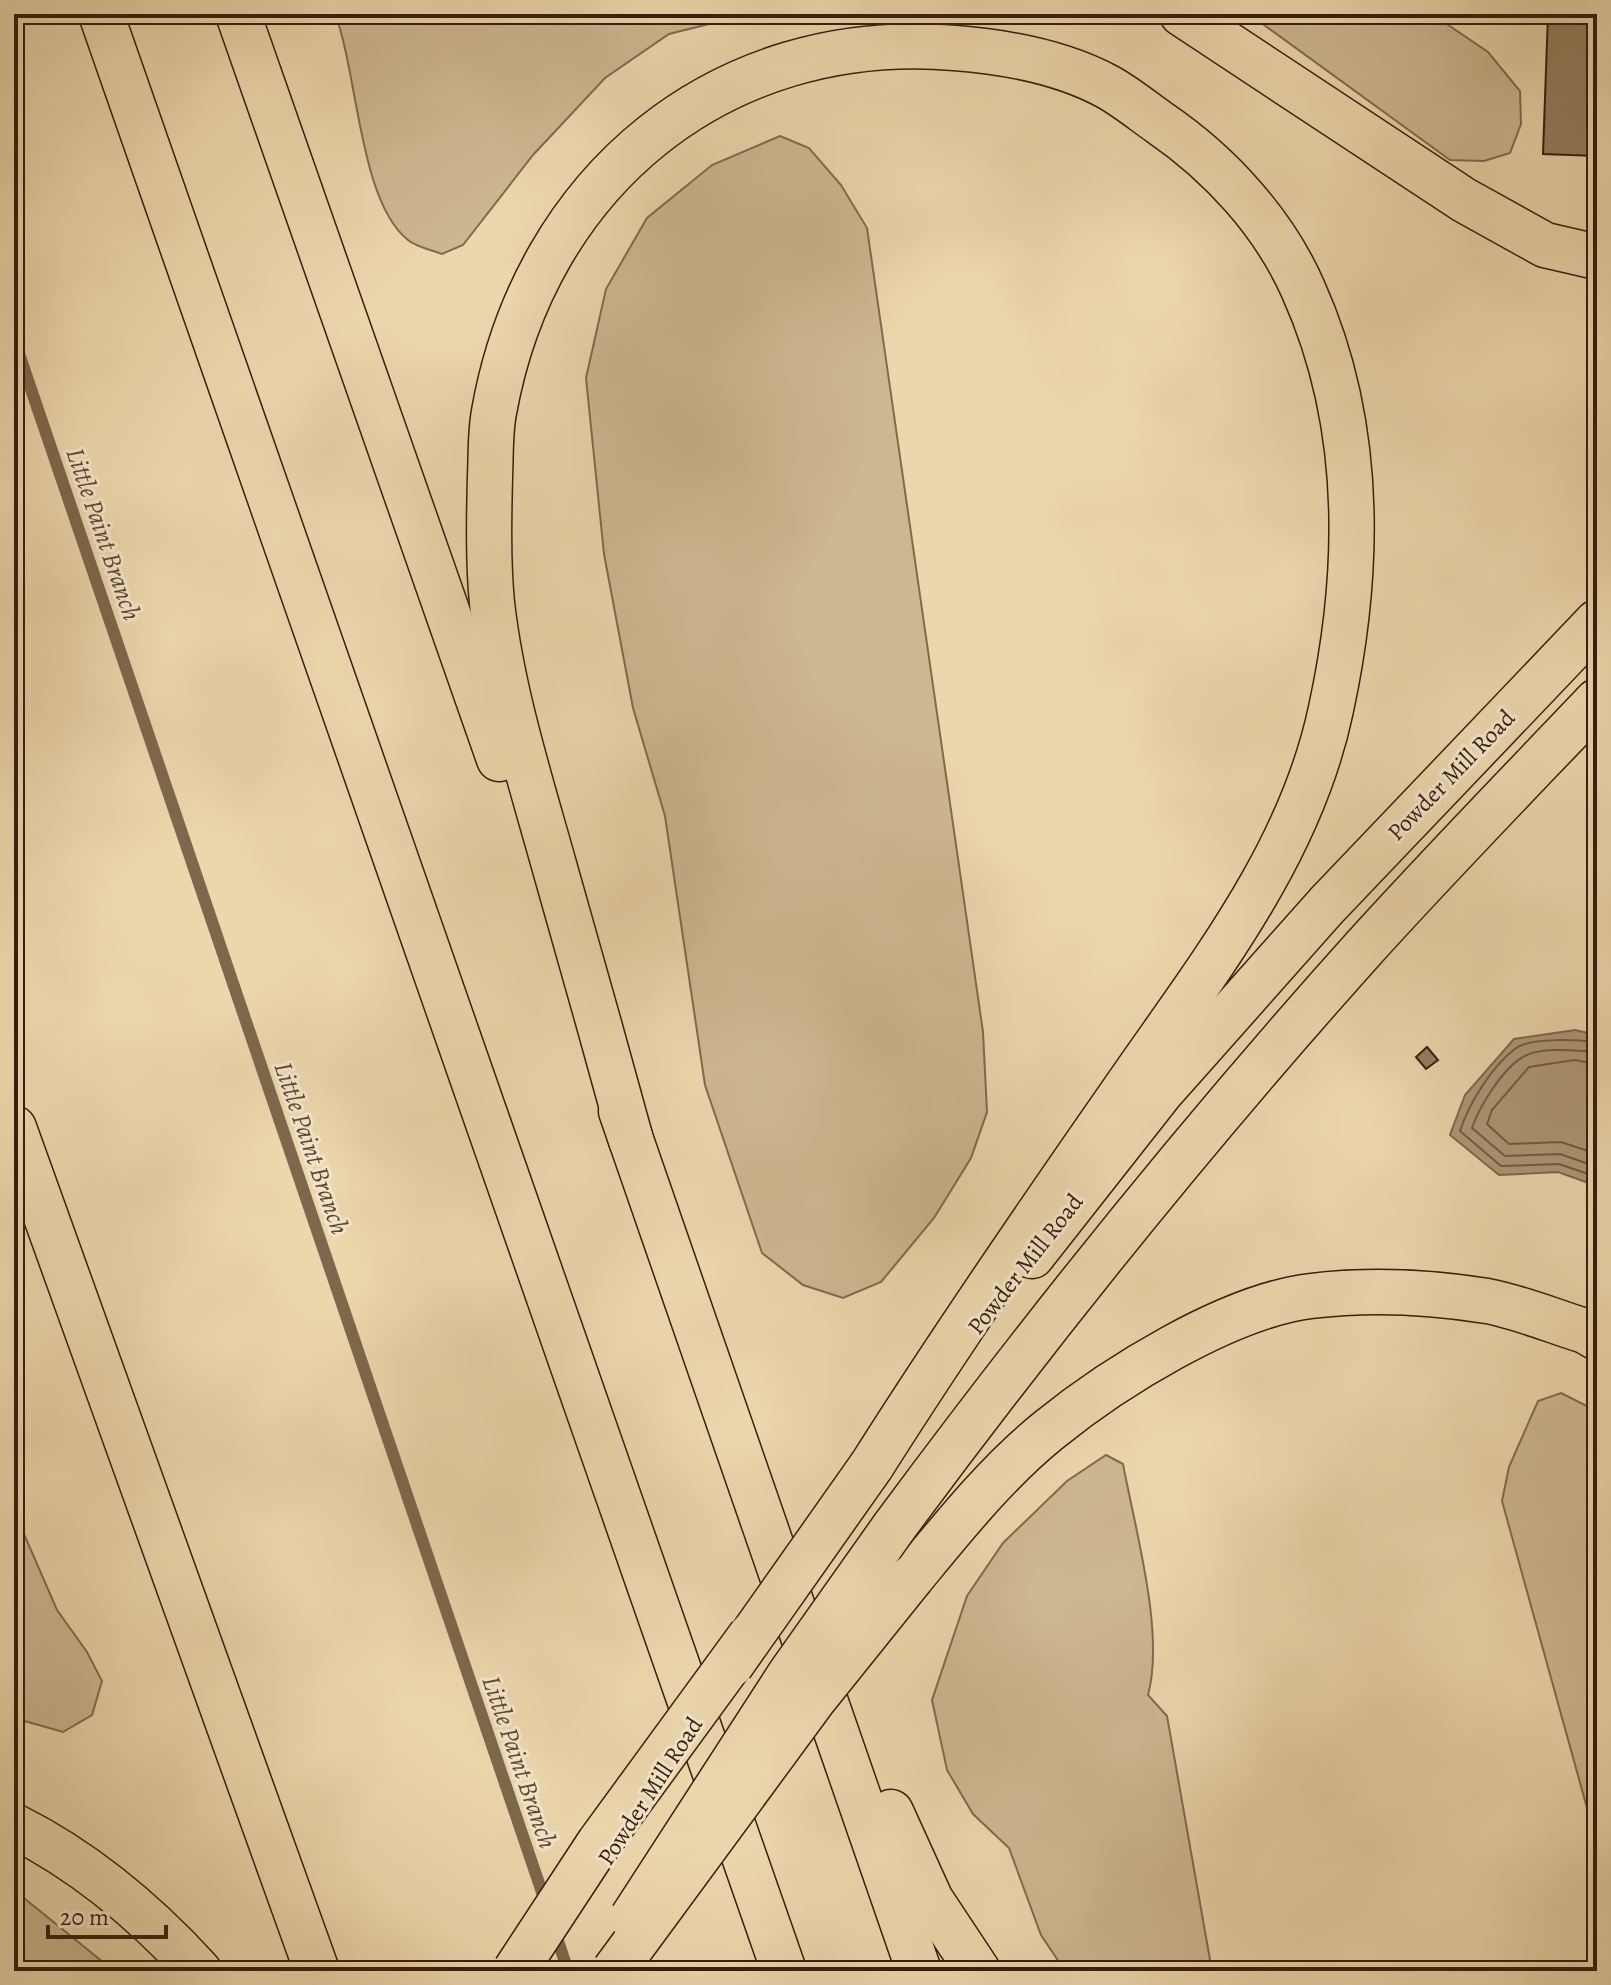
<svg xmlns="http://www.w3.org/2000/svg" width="1611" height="1985" font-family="Alegreya,serif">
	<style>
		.green { fill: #cdb791; stroke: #816a4f; stroke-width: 2 }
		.water { fill: #ae9776; stroke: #7e674c; stroke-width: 2 }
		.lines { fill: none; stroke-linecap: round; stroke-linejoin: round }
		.shore { stroke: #725a42; stroke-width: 2 }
		.stream { stroke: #7e674c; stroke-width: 12 }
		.building { fill: #947e60; stroke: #351e0d; stroke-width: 2 }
		.primary-casing { stroke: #351e0d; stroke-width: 47 }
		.highway-casing { stroke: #351e0d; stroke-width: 47 }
		.primary { stroke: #ecd6ac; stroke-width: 44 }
		.highway { stroke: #ecd6ac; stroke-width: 44 }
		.primary-bridge-casing { stroke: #351e0d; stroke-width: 47; stroke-linecap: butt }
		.highway-bridge-casing { stroke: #351e0d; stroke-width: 47; stroke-linecap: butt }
		.primary-bridge { stroke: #ecd6ac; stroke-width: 44 }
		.highway-bridge { stroke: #ecd6ac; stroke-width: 44 }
		.labels { text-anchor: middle; stroke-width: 6; stroke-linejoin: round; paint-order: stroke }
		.street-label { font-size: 24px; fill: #351e0d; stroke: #f3e4c9 }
		.water-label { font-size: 26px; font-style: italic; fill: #5f4832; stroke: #f3e4c9 }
	</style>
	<rect width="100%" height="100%" fill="#ecd6ac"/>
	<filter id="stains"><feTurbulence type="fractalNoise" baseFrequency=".0025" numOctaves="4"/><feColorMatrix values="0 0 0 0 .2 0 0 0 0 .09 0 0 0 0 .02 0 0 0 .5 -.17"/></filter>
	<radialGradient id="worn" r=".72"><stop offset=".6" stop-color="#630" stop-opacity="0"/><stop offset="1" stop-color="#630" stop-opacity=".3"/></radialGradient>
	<g class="green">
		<path d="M335,14h414l-80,20 -64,44 -72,77 -70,90 -21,9c-10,-4 -26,-7 -34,-14 -49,-39 -50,-167 -73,-226z"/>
		<path d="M1249,14h183l56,38 32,39 1,33 -11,29 -26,8 -34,-1z"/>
		<path d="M780,136l29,12 32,37 26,43 116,804 4,80 -16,46 -37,60 -53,64 -38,16 -40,-13 -41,-32 -57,-168 -40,-269 -32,-108 -29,-154 -18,-176 20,-89 41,-71 65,-53z"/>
		<path d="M1561,1393l36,18v433l-95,-343 7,-34 29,-66z"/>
		<path d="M1106,1455l17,9c12,65 42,169 25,231l19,21 45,255h-147l-24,-36 -32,-87 -36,-34 -26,-44 -15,-70 35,-104 36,-53 64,-62z"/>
		<path d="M14,1511l43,99 30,42 15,29 -10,34 -29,17 -49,-14z"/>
		<path d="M14,1890l100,81h-100z"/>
	</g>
	<path class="water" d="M1575,1030l22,5v151l-39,-14 -59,3 -49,-40 15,-40 49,-56z"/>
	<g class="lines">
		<g class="shore">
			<path d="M1597,1042c-19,-2 -64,-5 -81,6 -24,18 -47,55 -56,83l41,35 58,-2 38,13"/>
			<path d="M1597,1052c-19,-1 -57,-6 -74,5 -20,11 -44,50 -51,71l33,28 55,-2 37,13"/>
			<path d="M1597,1064l-23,-4 -45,7 -37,43 -5,14 22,20 52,-2 36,12"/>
		</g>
		<g class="stream">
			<path d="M14,339l532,1565"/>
			<path d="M554,1929l14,42"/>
		</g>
	</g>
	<g class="building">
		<path d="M1548,14h49v142l-54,-2z"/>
		<path d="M1427,1047l11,13 -12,9 -10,-12z"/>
	</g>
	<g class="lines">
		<g class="primary-casing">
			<g id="primary">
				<path d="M1032,1256l129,-164 166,-187 270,-283"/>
				<path d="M894,1527c148,-200 304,-394 470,-579 76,-84 155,-165 233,-247"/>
			</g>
		</g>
		<g class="highway-casing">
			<g id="highway">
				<path d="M101,14l683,1957"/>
				<path d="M238,14l261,745"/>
				<path d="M1182,14l282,186 81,45 52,12"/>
				<path d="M621,1111l298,860"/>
				<path d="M14,1128l303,843"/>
				<path d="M631,1140c-25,-92 -51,-183 -77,-275 -24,-86 -52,-173 -62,-262 -4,-42 -3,-86 -2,-127 1,-21 0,-43 4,-64 41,-230 226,-384 461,-364 52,4 107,14 153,39 18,10 35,24 52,36 60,41 114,100 143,166 60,133 58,281 28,420 -31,148 -128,266 -211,387 -85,122 -169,244 -248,369"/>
				<path d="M912,1577c42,-51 85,-105 137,-147 64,-52 179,-124 262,-134 57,-7 119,-4 176,5 32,6 66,20 98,30l12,7"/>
				<path d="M891,1812l40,88 47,71"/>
				<path d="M14,1826c72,36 131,86 185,145"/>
			</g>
		</g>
		<use href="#primary" class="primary"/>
		<use href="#highway" class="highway"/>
		<g class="primary-bridge-casing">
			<g id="primary-bridge">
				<path d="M731,1665l141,-200"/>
				<path d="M632,1918l158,-244 104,-147"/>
			</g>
		</g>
		<g class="highway-bridge-casing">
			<g id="highway-bridge">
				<path d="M515,1971l84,-128 152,-208"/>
				<path d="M614,1971l200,-272 98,-122"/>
			</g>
		</g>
		<use href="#primary-bridge" class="primary-bridge"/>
		<use href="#highway-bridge" class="highway-bridge"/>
	</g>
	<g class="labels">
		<g class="street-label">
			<text transform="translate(1451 775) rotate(-46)" y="8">Powder Mill Road</text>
			<text transform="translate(1025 1264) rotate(-52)" y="8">Powder Mill Road</text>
			<text transform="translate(650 1791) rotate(-57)" y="8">Powder Mill Road</text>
		</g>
		<g class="water-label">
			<text transform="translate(104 534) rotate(71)" y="9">Little Paint Branch</text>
			<text transform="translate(312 1148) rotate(71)" y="9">Little Paint Branch</text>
			<text transform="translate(520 1762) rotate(71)" y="9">Little Paint Branch</text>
		</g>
	</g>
	<rect width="1611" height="1985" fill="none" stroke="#ecd6ac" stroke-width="48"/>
	<rect x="16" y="16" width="1579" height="1953" fill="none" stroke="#351e0d" stroke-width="4"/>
	<rect x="24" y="24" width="1563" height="1937" fill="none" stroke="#351e0d" stroke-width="2"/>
	<path d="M48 1925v12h118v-12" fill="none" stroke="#351e0d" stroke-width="4"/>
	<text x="60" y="1925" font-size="24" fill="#351e0d" stroke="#f3e4c9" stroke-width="6" paint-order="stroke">20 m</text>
	<rect width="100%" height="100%" filter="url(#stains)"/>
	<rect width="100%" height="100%" fill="url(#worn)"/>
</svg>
